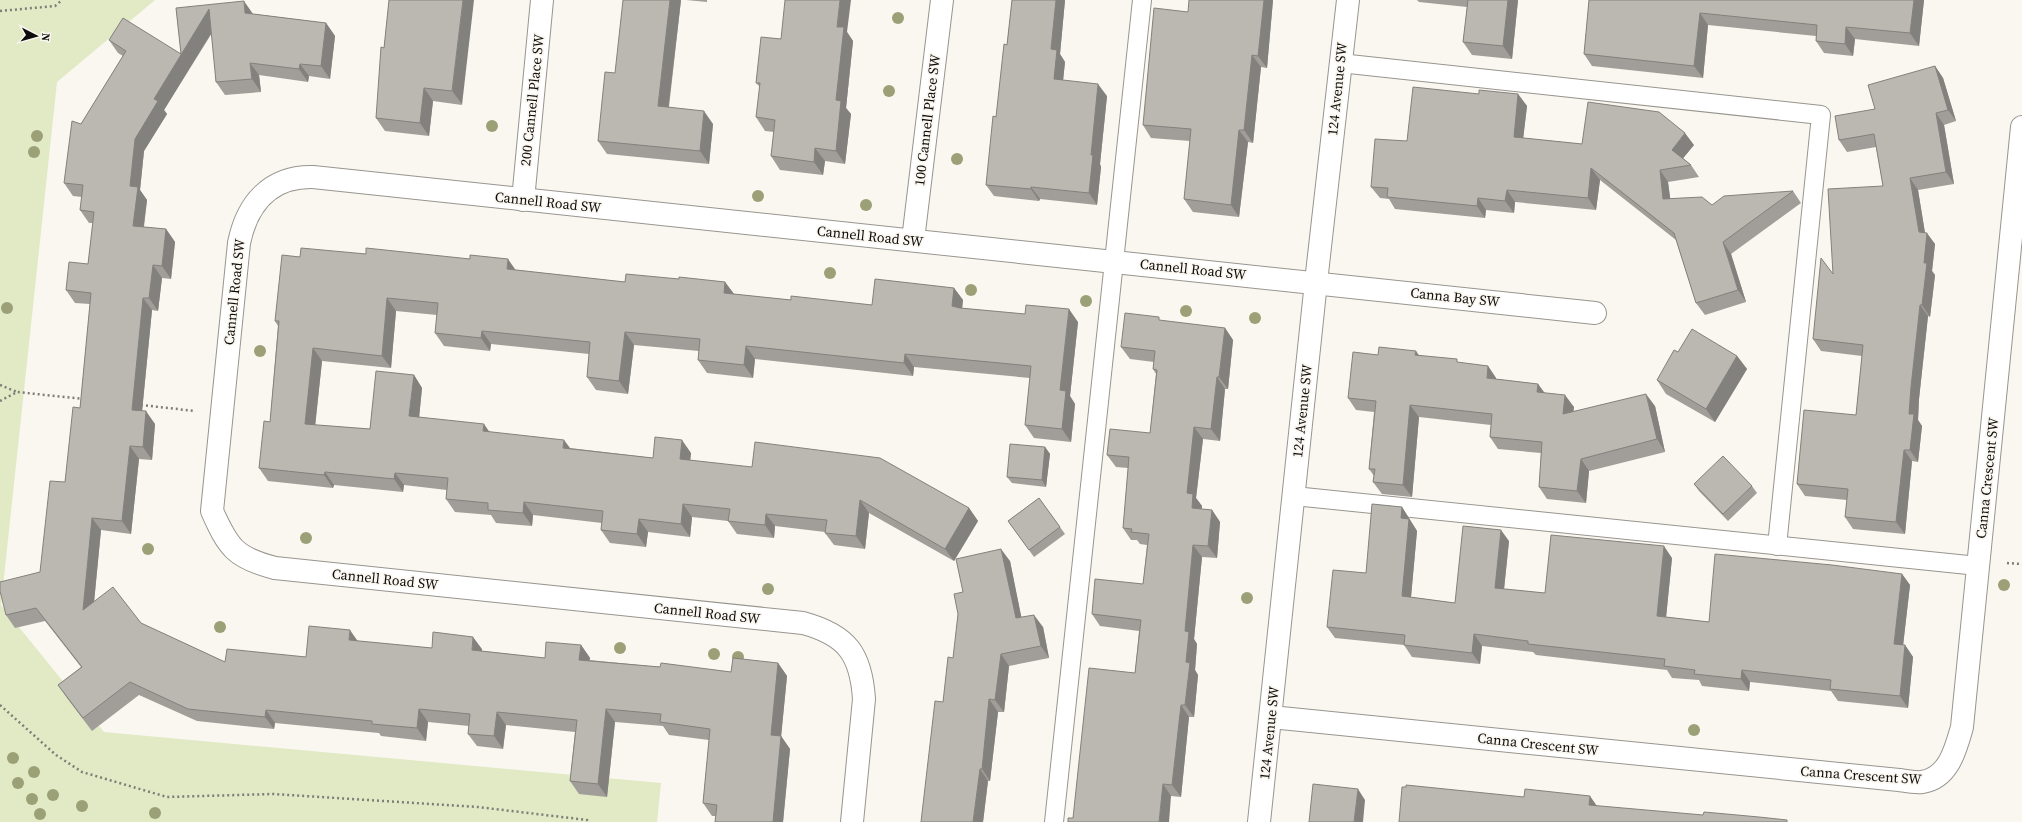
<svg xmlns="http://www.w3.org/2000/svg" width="2022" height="822" font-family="'Source Serif 4',serif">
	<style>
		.green { fill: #e1e9c5 }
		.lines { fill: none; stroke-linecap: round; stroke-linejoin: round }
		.service-casing { stroke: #98958f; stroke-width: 20 }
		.minor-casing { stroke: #98958f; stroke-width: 24 }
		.path { stroke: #7f7d78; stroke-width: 2.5; stroke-dasharray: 2 3; stroke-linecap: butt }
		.service { stroke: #fff; stroke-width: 18 }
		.minor { stroke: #fff; stroke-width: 22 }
		.tree { fill: #9ba076 }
		.wall { fill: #a19e99 }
		.shaded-wall { fill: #83817d }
		.building { fill: #bbb8b2; stroke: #83817d }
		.labels { text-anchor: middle; stroke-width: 3.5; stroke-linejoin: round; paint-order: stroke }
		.street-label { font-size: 14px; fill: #0e0d0b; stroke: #faf7f0 }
	</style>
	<rect width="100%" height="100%" fill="#faf7f0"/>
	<path class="green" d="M0,0h155l-98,82 -56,523 103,127 557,51 -4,39h-657z"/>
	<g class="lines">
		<g class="service-casing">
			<g id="service">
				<path d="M1340,63l481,52 -44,431"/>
				<path d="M1294,496l684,70"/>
				<path d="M1054,822l88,-822"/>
			</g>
		</g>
		<g class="minor-casing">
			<g id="minor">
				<path d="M523,200l19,-200"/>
				<path d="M913,240l29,-240"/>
				<path d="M1271,717l628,63c7,1 16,3 23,2 27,-4 34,-34 40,-55l60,-600"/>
				<path d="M852,822l12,-123c-3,-45 -17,-64 -61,-76l-528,-55c-40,-10 -47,-21 -63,-57l27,-268c8,-39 31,-67 74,-66l1282,136"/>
				<path d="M1259,822l57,-540 32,-282"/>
			</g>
		</g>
		<g class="path">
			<path d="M0,11l55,-5 7,-6"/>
			<path d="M0,385l17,7"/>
			<path d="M0,401l17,-9 67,7"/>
			<path d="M141,405l54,6"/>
			<path d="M2007,563l15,1"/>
			<path d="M0,705l56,50 26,17 85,25 106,-3 205,13 109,13 2,2"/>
		</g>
		<use href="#service" class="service"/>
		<use href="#minor" class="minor"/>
	</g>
	<g class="tree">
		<circle cx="898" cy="18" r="6"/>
		<circle cx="889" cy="91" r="6"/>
		<circle cx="492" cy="126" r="6"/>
		<circle cx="37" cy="136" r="6"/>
		<circle cx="34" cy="152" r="6"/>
		<circle cx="957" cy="159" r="6"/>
		<circle cx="758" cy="196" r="6"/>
		<circle cx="866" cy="205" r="6"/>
		<circle cx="830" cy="273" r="6"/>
		<circle cx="971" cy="290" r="6"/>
		<circle cx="1086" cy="301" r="6"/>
		<circle cx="7" cy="308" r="6"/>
		<circle cx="1186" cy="311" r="6"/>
		<circle cx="1255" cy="318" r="6"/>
		<circle cx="260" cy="351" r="6"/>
		<circle cx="306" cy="538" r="6"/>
		<circle cx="148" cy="549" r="6"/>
		<circle cx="2004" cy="585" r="6"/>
		<circle cx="768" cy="589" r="6"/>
		<circle cx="1247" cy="598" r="6"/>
		<circle cx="220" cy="627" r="6"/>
		<circle cx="620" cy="648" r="6"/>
		<circle cx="714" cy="654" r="6"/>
		<circle cx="738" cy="657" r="6"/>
		<circle cx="1694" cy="730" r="6"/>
		<circle cx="13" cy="758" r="6"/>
		<circle cx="34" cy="772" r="6"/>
		<circle cx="18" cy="783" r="6"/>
		<circle cx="53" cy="795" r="6"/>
		<circle cx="32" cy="799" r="6"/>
		<circle cx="82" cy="806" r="6"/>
		<circle cx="155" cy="813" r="6"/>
		<circle cx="40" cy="814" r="6"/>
	</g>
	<g class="wall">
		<path d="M389,0l73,105 -29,-4 -4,35 -44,-5 -9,-13 8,-70z"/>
		<path d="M681,0l-12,107 44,17 -4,40 -102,-10 -9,-13 17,-68z"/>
		<path d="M686,0h21v2z"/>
		<path d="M1012,0h53l-5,54 5,8 -2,18 44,16 -7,68 1,3 -4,38 -57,-6 -1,2 -45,-5 -8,-11 21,-140z"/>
		<path d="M1273,0l-6,68 -6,-1 -8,76 -5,-1 -9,75 -46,-5 -9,-13 6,-58 -39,-3 -8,-13 45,-113z"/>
		<path d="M1417,0h101l-6,59 -40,-4 -9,-13 4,-35 -48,-5z"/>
		<path d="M1589,0h335l-5,46 -64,-7 -2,17 -29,-3 -8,-12v-5l-108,-11 -5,53 -111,-12 -8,-12z"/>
		<path d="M176,8l77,6 73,9 9,13 -5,43 -21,-3 -1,6 -49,-7 2,17 -36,3 -9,-13 -4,-49 -48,77 3,4 -23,37 -4,39 7,10 -3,27 22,2 9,13 -4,37 -9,-1 -4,33 -6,-1 -10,101 13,13 -3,36 -13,-1 -8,75 -30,-4 -7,72 131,60 81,-5 51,-16 75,7 50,1v2l63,7 36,-13 9,13 -1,2 71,7 71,5 47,-9 9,13 -6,60 9,13 -7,73h-68l1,-6h-4l-9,-13 6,-63 -40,-5 -6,-9 -48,-4 -8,75 -28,-3 -9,-13 5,-49 -69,-7 -3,24 -26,-3 -9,-12 1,-8 -41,-4 -2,19 -45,-5 -2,-3 -104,-10 -1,6 -77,-8 -58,-26 -47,36 -25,-33 -9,-13 23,-18 -36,-46 -30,7 -9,-13 34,-43 25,-90 15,-74 10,-104 -15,-1 -9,-13 22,-26 5,-41h-4l-9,-13 2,-13 -9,-1 -9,-13 17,-59 42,-68 -5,-3 -9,-13 72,14z"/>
		<path d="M847,32l6,9 -7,67 5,6 -6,50 -20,-3 -2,14 -43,-5 -9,-14 3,-24 -9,-1 -9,-14 4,-30 -4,-4 25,-44z"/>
		<path d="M1935,66l8,12 13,43 -12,4 10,59 -36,6 7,43 10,11 -3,27 3,4 -5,42 -2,-1 -9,83 -1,21 4,6 -4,36 -6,-1 -7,73 -52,-5 -8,-12 2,-17 -42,-4 -8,-12 59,-69 6,-59 -41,-5 -8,-12 20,-65 50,-88 -7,-39 -29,5 -8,-12 36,-31z"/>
		<path d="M1479,94h39l9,12 -4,32 59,6 112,1 -11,13 8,7 8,12 -31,5 2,17 42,6 81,-14 8,12 -70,51 15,48 -41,13 -9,-12 -20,-63 -76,-60 -4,30 -81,-8 -1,11 -28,-3 -1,8 -90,-9 -6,-10 -9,-1 -9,-11 36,-46z"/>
		<path d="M300,257l216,13 109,12 54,-3 46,3 9,12 57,6 81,5 82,-17 9,12 -1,8 116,14 -8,74 5,8 -4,38 -37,-4 -9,-13 5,-47 -116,-11 -1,9 -158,-17 -2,19 -46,-5 -9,-13 1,-9 -65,-6 -6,49 -32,-4 -9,-13 2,-23 -98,-10 -1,7 -46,-5 -9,-13 2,-18 -41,-4 -5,57 -69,-7 -7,64 55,4 44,-54 8,13 -3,29 151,31 83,10 38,-5 -1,7 279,48 9,13 -24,40 -85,-48 -4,36 -31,-4 -9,-12v-1l-50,-6 -1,12 -37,-4 -9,-13 -36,-4 -2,20 -42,-5 -2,15 -36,-4 -9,-13 1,-7 -69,-8 -1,11 -36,-3 -5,-8 -36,-3 -9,-13 1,-9 -43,-5 -1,7 -69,-7 -1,3 -65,-7 -9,-13 11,-46 8,-96 -3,-5z"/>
		<path d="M1162,321l63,7 8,12 -5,49h-3l-5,52 -17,-2 -7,59 6,8v3l10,1 8,12 -3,36 -15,-1 -8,82 3,5 -2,26 3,5 -4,42h-5l-8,80 -10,-1 -98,22 62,-145 4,-42 -39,-5 -8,-12 51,-30 4,-39 -7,-1 -3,-4h-6l-8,-12 5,-60 -12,-1 -9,-12 43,-22 6,-59 -3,-5 1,-7 -24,-3 -9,-12z"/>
		<path d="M1678,352l59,4 10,13 -32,53 -49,-28 -9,-14z"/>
		<path d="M1378,355h41l40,8 29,3 8,12v1l42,5 6,9 30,14 -1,4 82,-5 10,46 -76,19 -3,32 -39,-4 -8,-12 2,-34 -43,-4 -8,-12 1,-12 -72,-8 -7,80 -30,-3 -9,-12 1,-6 -5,-7 5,-57 -18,-2 -8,-12z"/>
		<path d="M1045,447l5,7 -4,33 -34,-4 -5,-6z"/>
		<path d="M1694,484l58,2 5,7 -29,28 -29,-30z"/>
		<path d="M1039,498l26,36 -31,23 -26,-36z"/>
		<path d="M1402,507l15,24 -6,66 44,6 54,-62 -5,48 41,4 127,-35 -6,59 43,5 193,-48 8,11 -7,60h2l8,12 -5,51 -70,-7 -7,-10 -81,-9 -1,9 -47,-5 -3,-6 -27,-2 -5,-8 -131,-15 -3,-3 -51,-6 -2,18 -68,-7 -8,-12 -69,-7 -8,-11 39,-54z"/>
		<path d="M1010,561l11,56 22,10 6,31 -40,8 -5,46h-6l-8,69h-2l-5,41 -40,-120 10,-44 10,-66z"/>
	</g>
	<g class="shaded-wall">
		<path d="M463,0h11l-12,105 -10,-14z"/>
		<path d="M670,0h11l-14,119 -9,-13z"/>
		<path d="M840,0h11l-4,32 6,9 -7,67 5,6 -6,50 -9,-13 1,-124z"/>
		<path d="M1056,0h9l-5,54 5,8 -3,29 -8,-12 -3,-30z"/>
		<path d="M1264,0h9l-6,68 -9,-12z"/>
		<path d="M1508,0h10l-6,59 -9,-13z"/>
		<path d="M1914,0h10l-5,46 -9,-13z"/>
		<path d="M244,1l9,13 1,12 -9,-13z"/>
		<path d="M209,9l9,13 -54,88 3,4 -23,37 -4,39 7,10 -5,39 -9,-13 -3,-40 5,-47 19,-40z"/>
		<path d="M1700,13l8,12 -5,53 -9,-12z"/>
		<path d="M326,23l9,13 -5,43 -9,-13z"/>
		<path d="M1846,27l9,12 -2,17 -8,-12z"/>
		<path d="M1252,55l9,12 -8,76 -9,-13z"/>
		<path d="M250,63l9,12 2,17 -9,-13z"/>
		<path d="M300,64l9,12 -1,6 -9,-13z"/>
		<path d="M1935,66l8,12 13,43 -8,-11z"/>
		<path d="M1098,84l9,12 -7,68 1,3 -4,38 -8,-12 2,-38z"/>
		<path d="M424,88l9,13 -4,35 -9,-13z"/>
		<path d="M1518,94l9,12 -5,43 -8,-12z"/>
		<path d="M704,111l9,13 -4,40 -9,-13z"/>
		<path d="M1936,113l8,12 10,59 -8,-12z"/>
		<path d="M1239,130l9,12 -9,75 -8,-12z"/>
		<path d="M1685,133l9,12 -14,17 -8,-12z"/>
		<path d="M815,148l10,13 -2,14 -9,-13z"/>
		<path d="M1591,168l9,12 -4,30 -8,-12z"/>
		<path d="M1660,170l8,12 4,29 -9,-12z"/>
		<path d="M1910,178l8,12 8,49 1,-6 8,11 -3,27 3,4 -5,42 -8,-12 2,-42z"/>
		<path d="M1031,187l9,12 -1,2 -8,-12z"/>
		<path d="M1507,190l8,12 -1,11 -9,-12z"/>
		<path d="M1478,198l8,12 -1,8 -8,-12z"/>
		<path d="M166,229l9,13 -4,37 -9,-13z"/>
		<path d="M1723,242l8,12 15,48 -8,-12z"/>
		<path d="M508,259l9,13 -10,-3z"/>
		<path d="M153,265l9,13 -4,33 -9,-13z"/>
		<path d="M725,282l9,12 -10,-1z"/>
		<path d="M954,288l9,12 -2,19 -9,-13z"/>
		<path d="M143,298l9,12 -11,112 -9,-12z"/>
		<path d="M387,298l9,13 -5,57 -9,-12z"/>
		<path d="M1920,305l8,11 -9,83 -1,21 4,6 -4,36 -8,-12 -1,-36 2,-27z"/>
		<path d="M1069,309l9,13 -8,74 5,8 -4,38 -9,-13 -2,-39z"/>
		<path d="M1225,328l8,12 -5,49 -9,-12z"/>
		<path d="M482,331l9,13 -1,7 -9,-13z"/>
		<path d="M625,332l9,13 -6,49 -9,-13z"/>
		<path d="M746,346l9,13 -2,19 -9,-13z"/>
		<path d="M313,348l9,13 -8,76 -9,-13z"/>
		<path d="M1416,351l8,12 -9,-8z"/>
		<path d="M905,354l9,13 -1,9 -9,-13z"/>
		<path d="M1737,356l10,13 -32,53 -9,-13z"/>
		<path d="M1488,366l8,12 -1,12 -8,-12z"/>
		<path d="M414,375l8,13 -4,41 -9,-13z"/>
		<path d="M1217,377l8,12 -5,52 -9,-12z"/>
		<path d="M1538,384l9,12 -10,-4z"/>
		<path d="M1646,394l9,12 10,46 -8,-13z"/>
		<path d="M1565,395l9,12 -2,19 -9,-12z"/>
		<path d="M1410,405l9,12 -7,80 -9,-12z"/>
		<path d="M146,411l9,13 -3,36 -9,-13z"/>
		<path d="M484,424l9,13 -10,-6z"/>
		<path d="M1194,427l9,12 -7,59 6,8 -2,14 -8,-12 -5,-15z"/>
		<path d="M564,440l9,12 -10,-4z"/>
		<path d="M682,440l9,13 -2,19 -9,-13z"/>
		<path d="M130,446l9,13 -8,75 -9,-13z"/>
		<path d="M1045,447l5,7 -4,33 -4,-7z"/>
		<path d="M1904,450l8,11 -7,73 -9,-12z"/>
		<path d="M1581,459l8,12 -3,32 -9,-12z"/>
		<path d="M325,472l9,13 -1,3 -9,-13z"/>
		<path d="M395,473l9,12 -1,7 -9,-13z"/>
		<path d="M860,500l9,13 -4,36 -9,-13z"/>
		<path d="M524,502l9,13 -1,11 -9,-13z"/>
		<path d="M683,504l9,13 -2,20 -9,-13z"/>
		<path d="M1402,507l15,24 -7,77 -8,-12 -1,-78z"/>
		<path d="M969,508l9,13 -24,40 -9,-12z"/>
		<path d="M1212,510l8,12 -3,36 -9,-12z"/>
		<path d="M766,514l9,12 -1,12 -9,-13z"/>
		<path d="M92,518l9,12 -9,93 -9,-13z"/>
		<path d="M639,519l9,13 -2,15 -9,-13z"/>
		<path d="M1501,530l8,11 -6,58 -8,-11z"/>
		<path d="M1193,545l9,12 -8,82 3,5 -2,26 3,5 -4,42 -9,-12v-74z"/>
		<path d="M1664,546l8,12 -7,70 -8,-12z"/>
		<path d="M1001,549l9,12 14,69 -8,-12z"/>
		<path d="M1902,574l8,11 -8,70 -8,-11z"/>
		<path d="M1034,615l9,12 6,31 -8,-12z"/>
		<path d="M350,630l9,13 -10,-3z"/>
		<path d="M1474,634l8,12 -2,18 -8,-11z"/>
		<path d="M473,637l9,12 -1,14 -9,-13z"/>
		<path d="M581,645l9,13 -2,14 -9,-12z"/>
		<path d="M1905,645l8,12 -5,51 -8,-12z"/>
		<path d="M1001,654l8,12 -5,46 -9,-12z"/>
		<path d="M778,663l9,13 -7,72 -9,-13z"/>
		<path d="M1742,670l8,12 -1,9 -8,-12z"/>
		<path d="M989,699l9,13 -8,69 -8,-12z"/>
		<path d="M1181,705l8,12 -8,80 -9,-12z"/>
		<path d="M419,709l9,13 -2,19 -9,-13z"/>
		<path d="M606,709l9,13 -8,75 -9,-13z"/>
		<path d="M266,710l9,13 -1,6 -9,-12z"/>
		<path d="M497,712l9,13 -3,24 -9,-13z"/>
		<path d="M781,736l9,13 -7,73h-10z"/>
		<path d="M980,769l8,12 -5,41h-10z"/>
		<path d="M1163,784l8,12 -2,26h-10z"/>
		<path d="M1358,789l7,11 -2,22h-9z"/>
		<path d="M1590,796l9,13 -10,-4z"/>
	</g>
	<g class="building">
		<path d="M389,0h74l-11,91 -28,-3 -4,35 -44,-5 5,-71 3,1z"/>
		<path d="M623,0h47l-12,106 46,5 -4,40 -102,-10 7,-69 10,1z"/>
		<path d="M785,0h55l-3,27h7l-8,73 5,1 -5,50 -21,-3 -1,14 -43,-6 4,-36 -19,-3 4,-34h-4l5,-46 20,2z"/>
		<path d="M1012,0h44l-5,49 6,1 -3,29 44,5 -7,71h2l-4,38 -58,-6v2l-45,-4 7,-69 3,1 8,-73 3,1z"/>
		<path d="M1189,0h75l-6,56 -6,-1 -8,75h-5l-8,75 -47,-6 7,-70 -48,-4 11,-117 34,4z"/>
		<path d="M1468,0h40l-5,46 -40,-4z"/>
		<path d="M1589,0h325l-4,33 -64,-6 -1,17 -29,-3 1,-16 -117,-12 -6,53 -110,-12z"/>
		<path d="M244,1l1,12 81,10 -5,43 -21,-2 -1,5 -49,-6 2,16 -36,3 -7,-73 -55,90 4,2 -23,38 -5,47 8,1 -5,39 33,3 -4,37 -9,-1 -4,33h-6l-11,112 14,1 -3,36 -13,-1 -8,75 -30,-3 -9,92 30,-23 28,36 84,39 2,-13 79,8 3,-31 41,4 -1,10 83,8 1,-16 40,5 -1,13 73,8 1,-16 35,3 -2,15 81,7 1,-4 70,9 2,-14 45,5 -7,72 10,1 -8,86h-58l2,-17 -14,-2 7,-74 -50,-7 1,-8 -55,-5 -8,75 -28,-3 7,-61 -80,-8 -3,24 -26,-2 2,-20 -51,-5 -2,19 -45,-4v-3l-106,-11 -1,7 -77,-8 -58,-27 -47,36 -25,-33 24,-18 -46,-59 -30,7 -6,-24v-9l40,-10 10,-91 15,1 8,-75 7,1 11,-115 -25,-3 3,-28 19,2 6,-52 -14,-2 3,-25 -19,-2 8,-62 9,3 45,-73 -17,-11 14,-22 58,36 -5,-46z"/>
		<path d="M1935,66l13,44 -12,3 10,59 -36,6 9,54 8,1 -3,30h3l-5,42h-2l-9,82 -2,27h5l-4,36h-6l-8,72 -51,-5 3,-28 -51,-5 7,-74 52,5 7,-70 -50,-6 8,-81 12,16 -5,-85 55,-3 -9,-52 -35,6 -4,-24 40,-7 -7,-24z"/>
		<path d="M1413,87l66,7v-4l39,4 -4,43 68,7 6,-42 71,10 26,21 -13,17 19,15 -31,5 3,29 39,-2 10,8 12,-9 69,-5 -70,51 15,48 -42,13 -22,-70 -83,-65 -3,30 -81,-8 -2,11 -27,-3 -1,8 -90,-9 1,-9 -17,-1 4,-48 32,2z"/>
		<path d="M301,248l65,6v-6l104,11v-4l38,4 -1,10 118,13 1,-8 53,5v-2l46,5 -1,11 67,7v-4l81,9 3,-26 79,9 -2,18 8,2 65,6 1,-9 43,4 -9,81 6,1 -4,38 -37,-4 6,-59 -126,-12 -1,9 -158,-17 -2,19 -46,-5 2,-21 -75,-7 -6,49 -32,-4 3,-35 -108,-11 -1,7 -46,-5 3,-30 -51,-5 -5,58 -69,-8 -8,76 65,5 6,-58 38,4 -5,41 75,8 -1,7 81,9 -1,8 90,10 2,-21 27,3 -2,19 72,8 3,-25 125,16 89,50 -24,41 -85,-49 -4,36 -31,-3 2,-13 -61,-6 -1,11 -37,-4 2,-12 -47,-5 -2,20 -42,-5 -2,15 -36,-4 2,-19 -79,-9 -1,11 -35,-3v-7l-42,-4 2,-21 -53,-5 -1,6 -69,-7 -1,3 -65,-7 5,-47 6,1 9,-101h-4l7,-66 18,2z"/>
		<path d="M1125,313l34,4v3l66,8 -6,49h-2l-6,52 -17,-2 -7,66 6,1 -1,14 20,2 -4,36 -15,-1 -8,86 4,1 -3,30 4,1 -5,42h-4l-9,80 -9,-1 -4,38h-91v-4h5l16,-150 46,5 6,-53 -49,-6 3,-35 48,5 6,-50 -18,-2 1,-3 -9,-1 6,-71 -22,-2 3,-26 40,4 7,-63 -4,-1 2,-18 -34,-4z"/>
		<path d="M1692,329l45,27 -31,53 -49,-29 17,-30 4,2z"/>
		<path d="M1379,347l37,4 -1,4 42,4v3l31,4 -1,12 51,6 -1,8 28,3 -2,19 83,-20 11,45 -76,20 -4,32 -38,-4 3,-45 -52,-5 2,-23 -82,-9 -7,80 -30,-3 2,-13h-6l7,-68 -28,-3 5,-46 25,3z"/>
		<path d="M1010,444l35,3 -3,33 -35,-3z"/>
		<path d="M1723,456l29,30 -29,28 -29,-30z"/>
		<path d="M1039,498l21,29 -31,23 -21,-29z"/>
		<path d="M1372,504l30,3 -1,11 8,1 -7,77 53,7 8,-77 38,4 -6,58 50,5 6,-58 113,11 -7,70 52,6 6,-68 117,11 70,9 -8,70 11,1 -5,51 -70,-7 1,-9 -89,-10 -1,9 -47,-5 1,-4 -31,-4 1,-7 -137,-15v-3l-54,-7 -2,19 -68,-8 1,-10 -78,-8 6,-57 33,3z"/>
		<path d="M1001,549l15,69 18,-3 7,31 -40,8 -6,46 -6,-1 -7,70h-2l-7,53h-52l14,-121 8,1 5,-45 5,1 5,-44 -4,-20 9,-2 -7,-33z"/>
		<path d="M1313,784l45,5 -4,33h-45z"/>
		<path d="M1406,785l118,12 1,-8 65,7 -1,9 114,10 1,-3 55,5 28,3v2h-388l3,-35h4z"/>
	</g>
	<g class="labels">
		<g class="street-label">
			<text transform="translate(1337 89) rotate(-84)" y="5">124 Avenue SW</text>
			<text transform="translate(532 100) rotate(-84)" y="5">200 Cannell Place SW</text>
			<text transform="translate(927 120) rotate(-83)" y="5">100 Cannell Place SW</text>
			<text transform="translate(548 202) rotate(6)" y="5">Cannell Road SW</text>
			<text transform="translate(870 236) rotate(6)" y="5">Cannell Road SW</text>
			<text transform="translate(1193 269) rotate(6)" y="5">Cannell Road SW</text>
			<text transform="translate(234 292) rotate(-84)" y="5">Cannell Road SW</text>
			<text transform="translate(1455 297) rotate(6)" y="5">Canna Bay SW</text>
			<text transform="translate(1302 411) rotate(-84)" y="5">124 Avenue SW</text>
			<text transform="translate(1987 478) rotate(-84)" y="5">Canna Crescent SW</text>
			<text transform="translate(385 579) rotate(6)" y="5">Cannell Road SW</text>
			<text transform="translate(707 613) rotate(6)" y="5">Cannell Road SW</text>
			<text transform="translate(1269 733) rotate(-84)" y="5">124 Avenue SW</text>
			<text transform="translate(1538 744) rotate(6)" y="5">Canna Crescent SW</text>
			<text transform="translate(1861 775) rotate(4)" y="5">Canna Crescent SW</text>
		</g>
	</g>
	<g transform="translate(36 36) rotate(96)" stroke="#faf7f0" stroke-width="3" paint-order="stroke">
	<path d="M0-3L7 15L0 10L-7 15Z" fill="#0e0d0b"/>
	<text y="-6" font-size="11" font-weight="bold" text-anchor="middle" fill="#0e0d0b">N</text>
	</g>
</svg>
